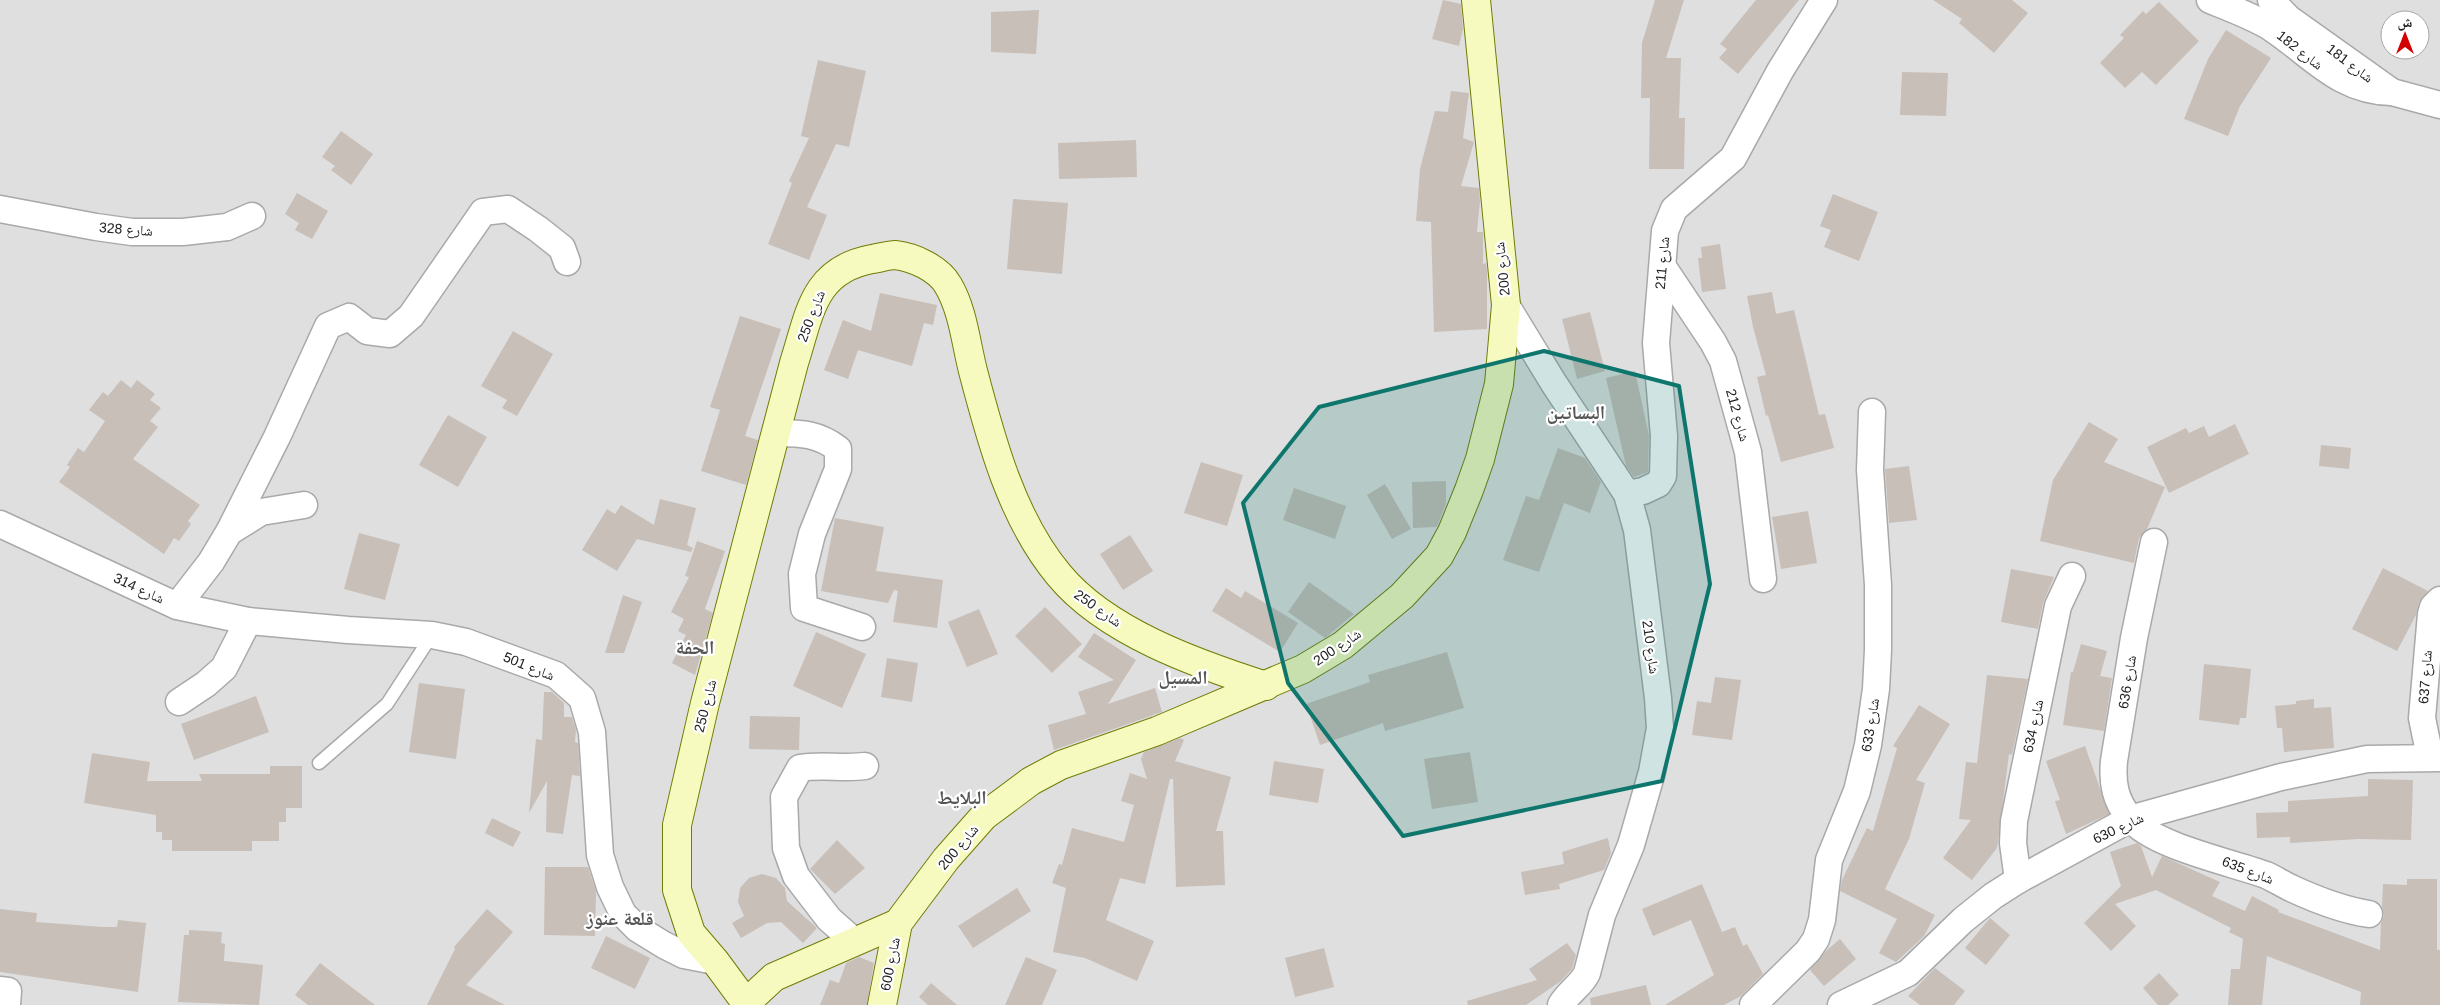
<svg xmlns="http://www.w3.org/2000/svg" width="2440" height="1005" font-family="Helvetica,'Noto Naskh Arabic',sans-serif">
	<style>
		.residential { fill: #e0dfdf; fill-rule: evenodd }
		.building { fill: #c7bfb8 }
		.lines { fill: none; stroke-linecap: round; stroke-linejoin: round }
		.service-casing { stroke: #a9a9a9; stroke-width: 15 }
		.minor-casing { stroke: #a9a9a9; stroke-width: 29 }
		.secondary-casing { stroke: #707d05; stroke-width: 30 }
		.service { stroke: #fff; stroke-width: 12 }
		.minor { stroke: #fff; stroke-width: 26 }
		.secondary { stroke: #f7fabf; stroke-width: 28 }
		.marked { fill: #0f766e; fill-opacity: 0.2; stroke: #0f766e; stroke-width: 4; stroke-linejoin: round }
		.labels { text-anchor: middle; stroke-width: 4.5; stroke-linejoin: round; paint-order: stroke }
		.street-label { font-size: 14px; fill: #222; stroke: #fff }
		.district-label { font-size: 19px; font-weight: bold; fill: #555; stroke: #fff }
	</style>
	<rect width="100%" height="100%" fill="#f2efe9"/>
	<path class="residential" d="M0,0h2440v1005h-2440zM2390,20h30v30h-30z"/>
	<g class="building">
		<path d="M1443,0l18,4 2,25 -4,17 -27,-7z"/>
		<path d="M1655,0h29l-18,58h15l-2,60h6l-1,51h-35l1,-71h-9l1,-55z"/>
		<path d="M1756,0h43l-61,74 -19,-16 8,-9 -7,-5z"/>
		<path d="M1933,0h79l16,13 -34,40 -35,-30 3,-4z"/>
		<path d="M2159,2l40,39 -43,44 -14,-13 -17,16 -25,-25 24,-25 -4,-3 23,-24 3,3z"/>
		<path d="M1039,10l-3,44 -45,-2v-40z"/>
		<path d="M2226,30l45,28 -31,48 -12,30 -44,-17 24,-60z"/>
		<path d="M818,60l48,11 -17,76 -13,-3 -29,63 20,8 -18,45 -41,-16 24,-61 -3,-2 20,-43 -8,-2z"/>
		<path d="M1902,72l46,1 -2,43 -46,-1z"/>
		<path d="M1451,91l18,2 -6,45 11,4 -13,44 18,2 1,13 -3,31h6v32l3,-1 1,8v58l-53,3 -3,-110 -15,-1 4,-52 15,-58 13,1z"/>
		<path d="M341,131l32,23 -22,31 -20,-15 4,-4 -13,-9z"/>
		<path d="M1136,140l1,37 -78,2 -1,-36z"/>
		<path d="M297,193l31,18 -16,28 -17,-9 4,-7 -14,-9z"/>
		<path d="M1833,194l45,18 -19,49 -35,-14 7,-17 -11,-4z"/>
		<path d="M1013,199l55,4 -6,71 -55,-5z"/>
		<path d="M1720,244l6,45 -24,3 -4,-34h4l-1,-11z"/>
		<path d="M1772,292l4,22 18,-4 25,105 6,-1 9,34 -53,14 -13,-47 -2,1 -9,-39 9,-2 -13,-48 -6,-31z"/>
		<path d="M880,293l57,12 -4,20 -9,-2 -12,43 -54,-16 -10,29 -24,-9 19,-50 28,11z"/>
		<path d="M1590,312l15,59 -28,8 -15,-60z"/>
		<path d="M740,316l41,13 -36,107 13,4 -12,45 -45,-14 19,-61 -10,-3z"/>
		<path d="M513,331l40,23 -36,62 -15,-8 5,-8 -26,-14z"/>
		<path d="M1635,371l14,65 -1,36 -14,5 -8,-11 -20,-88z"/>
		<path d="M121,380l10,8 6,-8 18,14 -5,6 11,8 -11,13 8,6 -25,32 67,46 -12,16 3,3 -12,17 -5,-3 -10,16 -105,-72 11,-15 -3,-2 11,-17 6,4 21,-31 -16,-11 14,-18 5,4z"/>
		<path d="M448,415l39,22 -29,50 -39,-22z"/>
		<path d="M2089,422l29,17 -14,23 61,25 -18,42 -8,9 -5,25 -94,-22 13,-61z"/>
		<path d="M2235,424l14,30 -80,39 -22,-46 39,-19 3,5 15,-7 5,11z"/>
		<path d="M2321,445l30,3 -2,21 -30,-3z"/>
		<path d="M1558,448l27,10 16,24 -11,31 -26,-10 -25,69 -36,-12 23,-64 13,4z"/>
		<path d="M1201,462l42,13 -16,51 -43,-13z"/>
		<path d="M1909,466l8,54 -28,3 -4,-54z"/>
		<path d="M1446,481v23l-9,23 -24,1 -1,-46z"/>
		<path d="M1385,484l26,45 -19,10 -25,-44z"/>
		<path d="M1294,488l52,18 -11,33 -52,-19z"/>
		<path d="M660,499l36,9 -9,37 6,3 -2,4 -54,-13 -20,32 -35,-21 25,-41 8,5 6,-9 33,20z"/>
		<path d="M1808,511l9,52 -36,6 -9,-52z"/>
		<path d="M835,518l49,9 -8,44 67,9 -6,48 -44,-6 5,-31 -4,-1 -6,13 -67,-12z"/>
		<path d="M359,533l41,11 -15,56 -41,-11z"/>
		<path d="M1130,535l23,36 -30,19 -23,-36z"/>
		<path d="M697,541l28,10 -20,58 8,4 -18,62 -23,-12 14,-28 -8,-4 6,-12 -13,-7 18,-35 -4,-1z"/>
		<path d="M2383,568l45,23 -9,11 -3,13 -19,36 -45,-22z"/>
		<path d="M2011,569l43,8 -11,26 -5,26 -37,-7z"/>
		<path d="M1309,582l45,32 -29,24 -37,-26z"/>
		<path d="M1226,588l15,10 4,-7 53,32 -18,29 -68,-41z"/>
		<path d="M623,595l19,7 -18,51h-19z"/>
		<path d="M1045,607l37,37 -30,29 -37,-37z"/>
		<path d="M979,609l19,45 -31,13 -19,-45z"/>
		<path d="M816,632l50,22 -24,54 -49,-22z"/>
		<path d="M1094,633l42,27 -28,44 47,-16 7,24 -108,38 -6,-25 38,-11 -8,-22 36,-12 -36,-23z"/>
		<path d="M2081,644l26,7 -7,25 12,2 -8,53 -41,-6 8,-53h2z"/>
		<path d="M1447,652l17,56 -79,23 -2,-8 -63,22 -14,-41 64,-22 -2,-7z"/>
		<path d="M887,658l31,5 -6,39 -31,-5z"/>
		<path d="M2204,664l47,5 -5,49h-6l-1,7 -40,-5z"/>
		<path d="M1987,675l41,4 -16,76 -3,-1 -12,94 -25,32 -29,-22 28,-38 -12,-1 7,-57 11,1z"/>
		<path d="M1715,677l26,3 -9,60 -40,-5 5,-34 14,2z"/>
		<path d="M419,683l46,6 -9,70 -47,-7z"/>
		<path d="M544,692h8l12,11v14h8l4,13 -1,12 3,1 2,33 -8,-1 -9,59 -17,-2 1,-51 -18,32 7,-74 6,1z"/>
		<path d="M256,696l13,36 -75,28 -13,-36z"/>
		<path d="M2314,699v9l17,-1 3,41 -50,4 -2,-24h-5l-2,-22 21,-2v-3z"/>
		<path d="M1919,705l31,19 -34,56 9,3 -16,56 -24,50 50,26 -11,21 -28,26 -17,-9 18,-34 -57,-28 2,-11 25,-52 6,3 24,-83 -4,-2z"/>
		<path d="M750,716l50,1 -1,33 -50,-1z"/>
		<path d="M1180,738l4,2 -9,21 56,16 -15,54h7l2,54 -49,2 -3,-108h-3l-25,105 -25,-6 -14,42 48,21 -17,40 -52,-23 -32,-6 13,-64 -14,-5 7,-19 3,1 10,-37 52,14 10,-37 -13,-4 9,-28 17,6 -6,-20 3,-7z"/>
		<path d="M2085,746l24,68 -43,20 -11,-33 5,-1 -14,-39z"/>
		<path d="M1470,752l8,50 -46,7 -8,-50z"/>
		<path d="M92,753l58,9 -3,19h55l-3,-7h71v-8h32v42h-16v14h-7v19h-27v10h-80v-11h-10v-8h-6v-17l-72,-12z"/>
		<path d="M1274,761l50,8 -6,34 -49,-8z"/>
		<path d="M2368,779l45,1 -2,60 -52,-1 -69,4v-6l-33,1 -1,-25 32,-1v-11l80,-5z"/>
		<path d="M492,818l29,14 -8,15 -28,-14z"/>
		<path d="M1608,838l3,15 -7,17 -45,14 1,5 -35,6 -4,-23 43,-8 -2,-12z"/>
		<path d="M837,840l28,28 -30,26 -25,-25z"/>
		<path d="M2137,843l4,3 11,31 10,-21 58,26 -8,14 33,15 7,-15 27,14 -1,2 102,38 1,-27 3,-7 -2,-9 1,-23 24,1v-6h30v71h3v55h-80l1,-13 -94,-36 -5,49h-34l3,-36h9l3,-30 -14,-7 2,-4 -75,-38 -41,14 21,22 -25,25 -27,-28 37,-37 -11,-34z"/>
		<path d="M545,867h43l8,24 -1,45 -51,-1z"/>
		<path d="M762,874l14,4 9,10 2,13 30,27 -14,15 -22,-21 -14,1 -26,15 -9,-15 12,-7 -6,-14 2,-14 9,-10z"/>
		<path d="M1702,884l20,48 13,-5 8,19 4,-2 16,30 -22,22 -17,9h-59l49,-30 -23,-55 -38,16 -11,-27z"/>
		<path d="M1017,888l14,23 -58,37 -15,-22z"/>
		<path d="M0,909l37,4 -1,9 67,5h14l1,-7 28,3 -8,69 -138,-20z"/>
		<path d="M487,909l26,23 -47,53 39,20h-78l28,-56 -1,-2z"/>
		<path d="M1990,918l20,17 -24,30 -21,-17z"/>
		<path d="M189,930l33,2 -1,11 4,1 -1,17 39,4 -4,40 -81,-3 6,-67h5z"/>
		<path d="M606,936l44,22 -15,31 -44,-21z"/>
		<path d="M1840,939l16,20 -32,27 -14,-16 17,-20z"/>
		<path d="M1567,943l9,12 -4,14 -11,12 -35,24h-58l-1,-4 70,-21 -8,-11z"/>
		<path d="M1324,948l10,39 -39,10 -10,-39z"/>
		<path d="M859,957l15,6 -7,42h-47l10,-25 9,3 7,-20z"/>
		<path d="M1026,957l31,13 -15,35h-37z"/>
		<path d="M320,963l55,42h-67l-13,-10z"/>
		<path d="M1935,968l30,23 -11,14h-34l-12,-9z"/>
		<path d="M2159,973l20,22 -11,10h-10l-15,-17z"/>
		<path d="M931,983l26,22h-29l-9,-8z"/>
		<path d="M1646,985l5,20h-60l-1,-7z"/>
	</g>
	<g class="lines">
		<g class="service-casing">
			<path id="service" d="M319,763l68,-59 45,-69"/>
		</g>
		<g class="minor-casing">
			<g id="minor">
				<path d="M2210,0c20,8 42,16 60,27 40,26 69,65 122,65"/>
				<path d="M2271,0l17,18 104,74 48,13"/>
				<path d="M0,209l96,18 36,5h51l44,-5 25,-11"/>
				<path d="M1663,267l50,75 10,19 25,91 15,127"/>
				<path d="M1506,305l47,77 74,112 10,36 21,168 2,30 -8,44 -21,73 -29,70 -15,58c-6,13 -19,19 -26,32"/>
				<path d="M777,433c25,0 42,1 61,16v20l-26,65 -10,40 2,34 58,19"/>
				<path d="M1627,494l16,-3 15,-7 5,-8 1,-40 -8,-93 9,-112 9,-22 59,-51 47,-87 44,-71"/>
				<path d="M0,524l177,82 71,15 100,9 84,5 34,7 90,33 26,23 10,34 8,123 10,32 13,27 15,15 26,16 20,10 31,6"/>
				<path d="M229,532l48,-95 51,-111 21,-9 18,14 23,3 21,-18 72,-104 25,-3 30,20 24,19 5,14"/>
				<path d="M2154,542l-20,96 -20,123c-2,22 1,40 16,57 23,28 100,44 136,57 9,4 18,10 27,14 24,11 49,21 76,25"/>
				<path d="M177,606l34,-44 18,-30 32,-20 43,-7"/>
				<path d="M179,702l27,-18 18,-16 24,-47"/>
				<path d="M2430,757l-8,-39 9,-104 2,-7 7,-7"/>
				<path d="M2018,880l-5,-37 1,-22 44,-215 14,-30"/>
				<path d="M855,942l-26,-23 -33,-43 -10,-28 -2,-51 16,-29c21,-4 43,1 65,-2"/>
				<path d="M0,990l8,1 -1,14"/>
				<path d="M1753,1005l55,-54 8,-12 6,-19 7,-60 28,-69 11,-46 8,-56 2,-39v-65l-8,-115 2,-58"/>
				<path d="M1841,1005l67,-32 55,-53 30,-24 25,-16 112,-61 151,-42 86,-18 73,-1"/>
			</g>
		</g>
		<g class="secondary-casing">
			<g id="secondary">
				<path d="M746,1003l-31,-42 -24,-28 -14,-43v-65l28,-122 89,-340c16,-50 19,-93 78,-104 7,-1 17,-4 23,-4 19,2 44,14 53,30 15,25 18,59 25,86 18,69 39,148 86,204 47,57 138,89 207,111"/>
				<path d="M746,1003l28,-26 124,-54 48,-64 38,-43 47,-35 30,-16 96,-34 146,-62 40,-24 59,-49 37,-40 13,-24 17,-42 11,-31 19,-75 7,-79 -30,-305"/>
				<path d="M882,1005l16,-82"/>
			</g>
		</g>
		<use href="#service" class="service"/>
		<use href="#minor" class="minor"/>
		<use href="#secondary" class="secondary"/>
	</g>
	<path class="marked" d="M1544,351l135,35 31,198 -48,197 -259,55 -115,-153 -45,-180 76,-96z"/>
	<g class="labels">
		<g class="street-label">
			<text transform="translate(2300 50) rotate(38)" y="5">شارع 182</text>
			<text transform="translate(2350 63) rotate(37)" y="5">شارع 181</text>
			<text transform="translate(126 229) rotate(4)" y="5">شارع 328</text>
			<text transform="translate(1662 263) rotate(-85)" y="5">شارع 211</text>
			<text transform="translate(1502 269) rotate(-96)" y="5">شارع 200</text>
			<text transform="translate(811 316) rotate(-69)" y="5">شارع 250</text>
			<text transform="translate(1738 415) rotate(74)" y="5">شارع 212</text>
			<text transform="translate(139 588) rotate(25)" y="5">شارع 314</text>
			<text transform="translate(1098 608) rotate(35)" y="5">شارع 250</text>
			<text transform="translate(1337 647) rotate(-34)" y="5">شارع 200</text>
			<text transform="translate(1651 647) rotate(82)" y="5">شارع 210</text>
			<text transform="translate(529 666) rotate(22)" y="5">شارع 501</text>
			<text transform="translate(2425 677) rotate(-86)" y="5">شارع 637</text>
			<text transform="translate(2127 682) rotate(-81)" y="5">شارع 636</text>
			<text transform="translate(705 706) rotate(-76)" y="5">شارع 250</text>
			<text transform="translate(1870 725) rotate(-81)" y="5">شارع 633</text>
			<text transform="translate(2033 726) rotate(-78)" y="5">شارع 634</text>
			<text transform="translate(2118 828) rotate(-25)" y="5">شارع 630</text>
			<text transform="translate(958 847) rotate(-50)" y="5">شارع 200</text>
			<text transform="translate(2248 870) rotate(21)" y="5">شارع 635</text>
			<text transform="translate(890 964) rotate(-79)" y="5">شارع 600</text>
		</g>
		<g class="district-label">
			<text x="1576" y="419">البساتين</text>
			<text x="695" y="654">الحفة</text>
			<text x="1183" y="684">المسيل</text>
			<text x="962" y="804">البلايط</text>
			<text x="620" y="925">قلعة عنوز</text>
		</g>
	</g>
	<g transform="translate(2405 35)"><circle r="24" fill="#ffffff" stroke="#a7a7a7"/>
	<path d="M0-4L9 19L0 12L-9 19Z" fill="#d40000"/>
	<text y="-8" font-size="14" font-weight="bold" text-anchor="middle" fill="#222222">ش</text>
	</g>
</svg>
